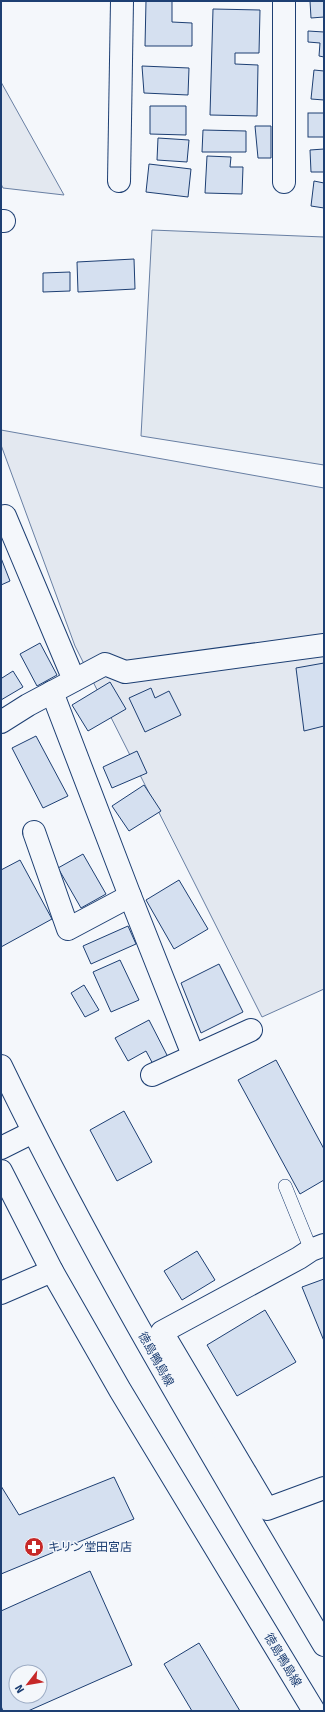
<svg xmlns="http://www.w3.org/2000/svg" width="325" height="1712" font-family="Signika,'Noto Sans JP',sans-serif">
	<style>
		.green { fill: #e3e9f0; stroke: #687fa3 }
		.parking { fill: #e3e8f0; stroke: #687fa3 }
		.building { fill: #d5e0f0; stroke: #1d3f73; fill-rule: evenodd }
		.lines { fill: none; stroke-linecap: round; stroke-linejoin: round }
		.lane-casing { stroke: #1d3f73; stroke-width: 14 }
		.street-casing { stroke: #1d3f73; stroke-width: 24 }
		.primary-casing { stroke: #1d3f73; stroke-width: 24 }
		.lane { stroke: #f4f7fb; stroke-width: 13 }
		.street { stroke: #f4f7fb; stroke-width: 22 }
		.primary { stroke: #f4f7fb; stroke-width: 22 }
		.labels { text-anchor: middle; stroke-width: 3; stroke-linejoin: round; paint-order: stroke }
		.street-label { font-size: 12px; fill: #1d3f73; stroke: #f4f7fb }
		.poi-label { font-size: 12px; fill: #1d3f73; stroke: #f4f7fb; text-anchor: start }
	</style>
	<rect width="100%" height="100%" fill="#f4f7fb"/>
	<path class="green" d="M152,230l172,7v228l-183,-29z"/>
	<g class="parking">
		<path d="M1,82l63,113 -61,-7 -2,-4z"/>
		<path d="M1,430l323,58v501l-62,28 -187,-371 -74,-201z"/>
	</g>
	<g class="building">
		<path d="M146,1h26v21l20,1v23h-47z"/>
		<path d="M310,1h14v16l-13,1z"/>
		<path d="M213,9l47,1 -1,43h-24v11l23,1 -1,51 -47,-1z"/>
		<path d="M308,31l16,1v25l-5,-1 1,-13 -12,-1z"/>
		<path d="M142,66l47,2 -1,27 -44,-2z"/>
		<path d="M314,70l10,1v29l-13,-1z"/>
		<path d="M150,106h36v29l-36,-1z"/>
		<rect x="308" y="113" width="16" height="24"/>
		<path d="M255,126h16v32h-13z"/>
		<path d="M203,130l43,1v21h-44z"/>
		<path d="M158,138l31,2 -2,22 -30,-2z"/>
		<path d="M324,149v23h-13l-1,-22z"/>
		<path d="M207,156l24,1 -1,10h13l-1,27 -37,-1z"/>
		<path d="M149,164l42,5 -3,28 -42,-5z"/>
		<path d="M314,181l10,2v25l-13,-2z"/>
		<path d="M134,259l1,30 -57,3 -1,-30z"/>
		<path d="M70,272v19l-27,1v-19z"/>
		<path d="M1,558l9,23 -9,4z"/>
		<path d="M40,643l17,32 -20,11 -17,-32z"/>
		<path d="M324,663v63l-20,5 -8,-63z"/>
		<path d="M13,671l10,16 -22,13v-24l1,2z"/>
		<path d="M110,682l16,27 -38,22 -16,-26z"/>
		<path d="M151,688l4,10 14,-7 12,24 -36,17 -16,-34z"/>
		<path d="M36,736l32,60 -25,12 -31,-60z"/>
		<path d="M137,751l10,22 -35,15 -9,-21z"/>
		<path d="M144,785l17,26 -32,20 -17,-25z"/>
		<path d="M83,854l23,40 -25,14 -23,-40z"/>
		<path d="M20,860l32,59 -51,28v-77z"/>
		<path d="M179,880l29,49 -34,20 -28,-49z"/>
		<path d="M128,926l8,18 -45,20 -8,-18z"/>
		<path d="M120,960l19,40 -28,12 -18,-40z"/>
		<path d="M219,964l24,48 -42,21 -20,-50z"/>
		<path d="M84,985l15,25 -14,7 -14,-24z"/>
		<path d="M149,1020l20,39 -15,7 -8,-15 -18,10 -13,-23z"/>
		<path d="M276,1060l48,89v31l-24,14 -62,-114z"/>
		<path d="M124,1111l28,51 -35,19 -27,-51z"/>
		<path d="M197,1251l18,29 -33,20 -18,-29z"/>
		<path d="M324,1279v62l-22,-54z"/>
		<path d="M265,1310l31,52 -59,34 -30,-51z"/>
		<path d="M114,1477l20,42 -133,55v-88l18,29z"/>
		<path d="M90,1571l42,94 -104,46h-25l-2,-5v-95zM16,1672h24v24h-24z"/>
		<path d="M199,1643l41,68h-48l-28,-47z"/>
	</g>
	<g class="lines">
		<g class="lane-casing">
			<path id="lane" d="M285,1186l26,64"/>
		</g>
		<g class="street-casing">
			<g id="street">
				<path d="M119,181l3,-180"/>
				<path d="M284,182v-181"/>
				<path d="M1,221h3"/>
				<path d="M5,516l69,164"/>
				<path d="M52,692l78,204 63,159"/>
				<path d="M1,722l27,-17 77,-41 20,8 199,-27"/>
				<path d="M34,832l34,97 62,-33"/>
				<path d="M152,1075l99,-45"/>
				<path d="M1,1148l32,-16"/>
				<path d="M324,1245l-13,5 -12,8 -137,74 105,177 57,-21"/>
				<path d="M1,1293l51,-22"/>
			</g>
		</g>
		<g class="primary-casing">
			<g id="primary">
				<path d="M1,1066c96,199 211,389 323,579"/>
				<path d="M1,1171l51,100 68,119 194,321"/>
			</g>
		</g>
		<use href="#lane" class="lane"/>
		<use href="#street" class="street"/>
		<use href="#primary" class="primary"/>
	</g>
	<defs>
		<g id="pharmacy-disc" transform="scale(1)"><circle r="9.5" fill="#c62828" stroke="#f4f7fb"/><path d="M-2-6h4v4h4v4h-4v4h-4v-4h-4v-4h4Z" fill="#fff"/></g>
	</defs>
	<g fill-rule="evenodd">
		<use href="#pharmacy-disc" x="34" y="1547"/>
	</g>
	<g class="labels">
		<g class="street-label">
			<text transform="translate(156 1359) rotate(61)" y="4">徳島鴨島線</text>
			<text transform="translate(283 1660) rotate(59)" y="4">徳島鴨島線</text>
		</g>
		<g class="poi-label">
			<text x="48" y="1551">キリン堂田宮店</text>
		</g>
	</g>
	<rect width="325" height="1712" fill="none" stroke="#1d3f73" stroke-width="4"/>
	<g transform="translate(28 1684) rotate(239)"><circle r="19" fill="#f4f7fb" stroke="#9eadc5"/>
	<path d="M0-3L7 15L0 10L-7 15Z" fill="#c62828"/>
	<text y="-6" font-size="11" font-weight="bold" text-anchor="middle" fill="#1d3f73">N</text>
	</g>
</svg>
